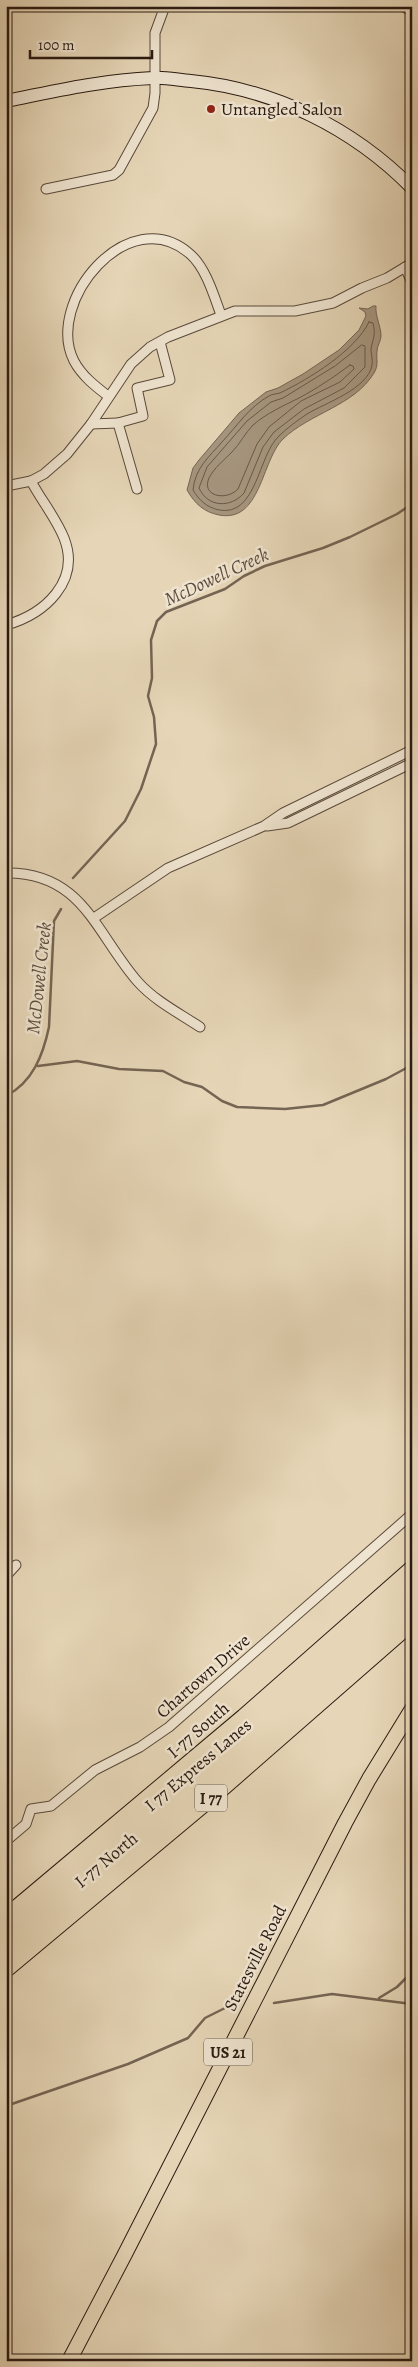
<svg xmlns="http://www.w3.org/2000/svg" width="418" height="2367" font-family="Alegreya,serif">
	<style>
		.water { fill: #a6967f; stroke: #746453 }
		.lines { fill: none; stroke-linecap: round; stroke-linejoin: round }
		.shore { stroke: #685848; stroke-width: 1 }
		.stream { stroke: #746453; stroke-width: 2.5 }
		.street-casing { stroke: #59493a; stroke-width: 11 }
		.secondary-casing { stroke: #2a1a11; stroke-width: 14 }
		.primary-casing { stroke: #2a1a11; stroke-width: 16 }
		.highway-casing { stroke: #2a1a11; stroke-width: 18 }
		.street { stroke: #efe4d0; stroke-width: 9 }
		.secondary { stroke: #efe4d0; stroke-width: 12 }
		.primary { stroke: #e6d6b7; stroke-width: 14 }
		.highway { stroke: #e6d6b7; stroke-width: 16 }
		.poi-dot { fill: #8f2418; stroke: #efe4d0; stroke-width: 2 }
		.labels { text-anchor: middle; stroke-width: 5; stroke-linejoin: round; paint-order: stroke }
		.shield { fill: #efe4d0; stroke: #65574a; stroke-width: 1 }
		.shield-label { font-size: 16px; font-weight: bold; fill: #2a1a11 }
		.poi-label { font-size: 18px; fill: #2a1a11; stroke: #efe4d0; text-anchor: start }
		.street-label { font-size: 18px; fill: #2a1a11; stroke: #efe4d0 }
		.water-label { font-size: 19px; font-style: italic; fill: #5c4c3d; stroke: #efe4d0 }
	</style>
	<rect width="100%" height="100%" fill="#e6d6b7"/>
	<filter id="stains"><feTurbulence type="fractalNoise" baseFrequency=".004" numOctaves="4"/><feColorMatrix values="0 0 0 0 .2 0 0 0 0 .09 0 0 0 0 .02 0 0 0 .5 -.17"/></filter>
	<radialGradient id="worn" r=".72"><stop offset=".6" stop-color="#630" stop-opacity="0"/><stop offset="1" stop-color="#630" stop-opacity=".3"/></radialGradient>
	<path class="water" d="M373,306h3c-1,10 5,20 5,30 0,5 -4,10 -4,15 -1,8 2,14 -3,22 -20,33 -64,40 -91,66 -22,22 -22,84 -64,76 -15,-3 -24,-11 -32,-25l6,-22 6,-8 40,-47 27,-21 12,-4 25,-14 36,-24 20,-20 7,-14 -1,-4 -6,-4 9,1z"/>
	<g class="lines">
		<g class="shore">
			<path d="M369,322l4,1c3,14 0,14 -2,26 0,5 2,11 1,16 -4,24 -47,38 -65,49 -9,6 -20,14 -28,22 -21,19 -22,81 -60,74 -13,-3 -20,-10 -26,-20 2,-22 16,-33 29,-48 15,-16 27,-35 47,-46 3,-2 7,-2 11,-3 29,-14 75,-42 89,-71z"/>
			<path d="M362,345l3,1v21l-21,21 -40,21 -30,23 -11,15 -19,46c-13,15 -36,15 -45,-5l8,-21 40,-46 24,-19 12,-4 52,-32z"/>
			<path d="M350,365l3,1 1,3 -14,13 -39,19 -32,26 -12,17 -19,45c-11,12 -37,8 -29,-11 5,-10 15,-18 23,-26 8,-8 13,-19 21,-27 14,-12 30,-19 46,-27 17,-9 35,-21 51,-33z"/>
		</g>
		<g class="stream">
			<path d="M73,878l52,-57 16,-32 15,-45 -2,-27 -6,-21 4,-18 -1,-38 6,-19 9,-9 59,-23 19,-13 21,-10 58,-18 27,-11 47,-23 15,-10"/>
			<path d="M38,1066l39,-5 42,8 44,2 21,11 18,5 20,14 15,6 48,2 38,-4 63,-26 26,-14"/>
			<path d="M6,1096c27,-14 37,-41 43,-69l5,-106 7,-12"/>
			<path d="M379,1998l18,-11 15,-15"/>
			<path d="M274,2003l58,-9 80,10"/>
			<path d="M6,2106l122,-42 60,-26 17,-20 26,-13"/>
		</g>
		<g class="street-casing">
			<g id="street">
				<path d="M46,189l67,-14 6,-5 34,-62 2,-15v-60l10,-27"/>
				<path d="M405,267l7,16"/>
				<path d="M108,396c-13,-10 -26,-20 -34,-35 -30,-59 55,-161 116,-107 16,14 24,42 31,61"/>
				<path d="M91,424l27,-1"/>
				<path d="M31,481l13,-7 23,-20 24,-30 40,-60 19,-17 18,-10 67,-26h60l38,-8 29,-15 25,-10 25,-15"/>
				<path d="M6,486l25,-5c10,19 25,37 33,57 17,43 -19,76 -58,87"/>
				<path d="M137,489l-19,-66 25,-7 -6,-28 33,-8 -10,-38"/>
				<path d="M267,826l21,-3 124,-60"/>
				<path d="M6,873c77,-1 90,61 132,109 17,19 41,31 62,45"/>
				<path d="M94,918l74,-50 96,-42 19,-13 129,-63"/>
				<path d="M6,1576l10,-11"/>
				<path d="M6,1841l20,-17 5,-15 20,-3 44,-36 45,-23 29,-20 243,-213"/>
			</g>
		</g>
		<g class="secondary-casing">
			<g id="secondary">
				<path d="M405,6l7,3"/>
				<path d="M6,101c49,-10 97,-21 147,-23 12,-1 25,2 38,3 83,8 162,47 221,107"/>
			</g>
		</g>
		<g class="primary-casing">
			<path id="primary" d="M69,2361l56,-107 220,-431 24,-44 43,-70"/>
		</g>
		<g class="highway-casing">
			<g id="highway">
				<path d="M6,1917l238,-200 168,-148"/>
				<path d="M6,1934l190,-158 216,-189"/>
				<path d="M6,1952l255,-215 151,-133"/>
				<path d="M6,1969l207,-173 199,-174"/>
			</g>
		</g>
		<use href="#street" class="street"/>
		<use href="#secondary" class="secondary"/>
		<use href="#primary" class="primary"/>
		<use href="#highway" class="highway"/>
	</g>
	<circle class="poi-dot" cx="211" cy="109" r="5"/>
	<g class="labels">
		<g class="shield">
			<rect x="195" y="1784.5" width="32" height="27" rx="4"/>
			<rect x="204" y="2038.5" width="48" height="27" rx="4"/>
		</g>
		<g class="shield-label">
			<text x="211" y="1804">I 77</text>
			<text x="228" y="2058">US 21</text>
		</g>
		<g class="poi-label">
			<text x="221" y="115">Untangled Salon</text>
		</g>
		<g class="street-label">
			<text transform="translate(203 1676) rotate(-41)" y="6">Chartown Drive</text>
			<text transform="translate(198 1730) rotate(-41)" y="6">I-77 South</text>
			<text transform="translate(198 1765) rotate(-40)" y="6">I 77 Express Lanes</text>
			<text transform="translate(106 1860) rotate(-40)" y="6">I-77 North</text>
			<text transform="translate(255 1958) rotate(-63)" y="6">Statesville Road</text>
		</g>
		<g class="water-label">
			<text transform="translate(216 576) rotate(-25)" y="7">McDowell Creek</text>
			<text transform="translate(38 978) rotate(-84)" y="7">McDowell Creek</text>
		</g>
	</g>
	<rect width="418" height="2367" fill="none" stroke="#e6d6b7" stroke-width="25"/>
	<rect x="8" y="8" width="403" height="2352" fill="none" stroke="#2a1a11" stroke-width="2.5"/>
	<rect x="12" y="12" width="393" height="2342" fill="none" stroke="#2a1a11"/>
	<path d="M30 50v8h122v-8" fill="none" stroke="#2a1a11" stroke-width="2.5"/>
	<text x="38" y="50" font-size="15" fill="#2a1a11" stroke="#efe4d0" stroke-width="4" paint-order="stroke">100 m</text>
	<rect width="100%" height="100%" filter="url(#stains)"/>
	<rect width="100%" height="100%" fill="url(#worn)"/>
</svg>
